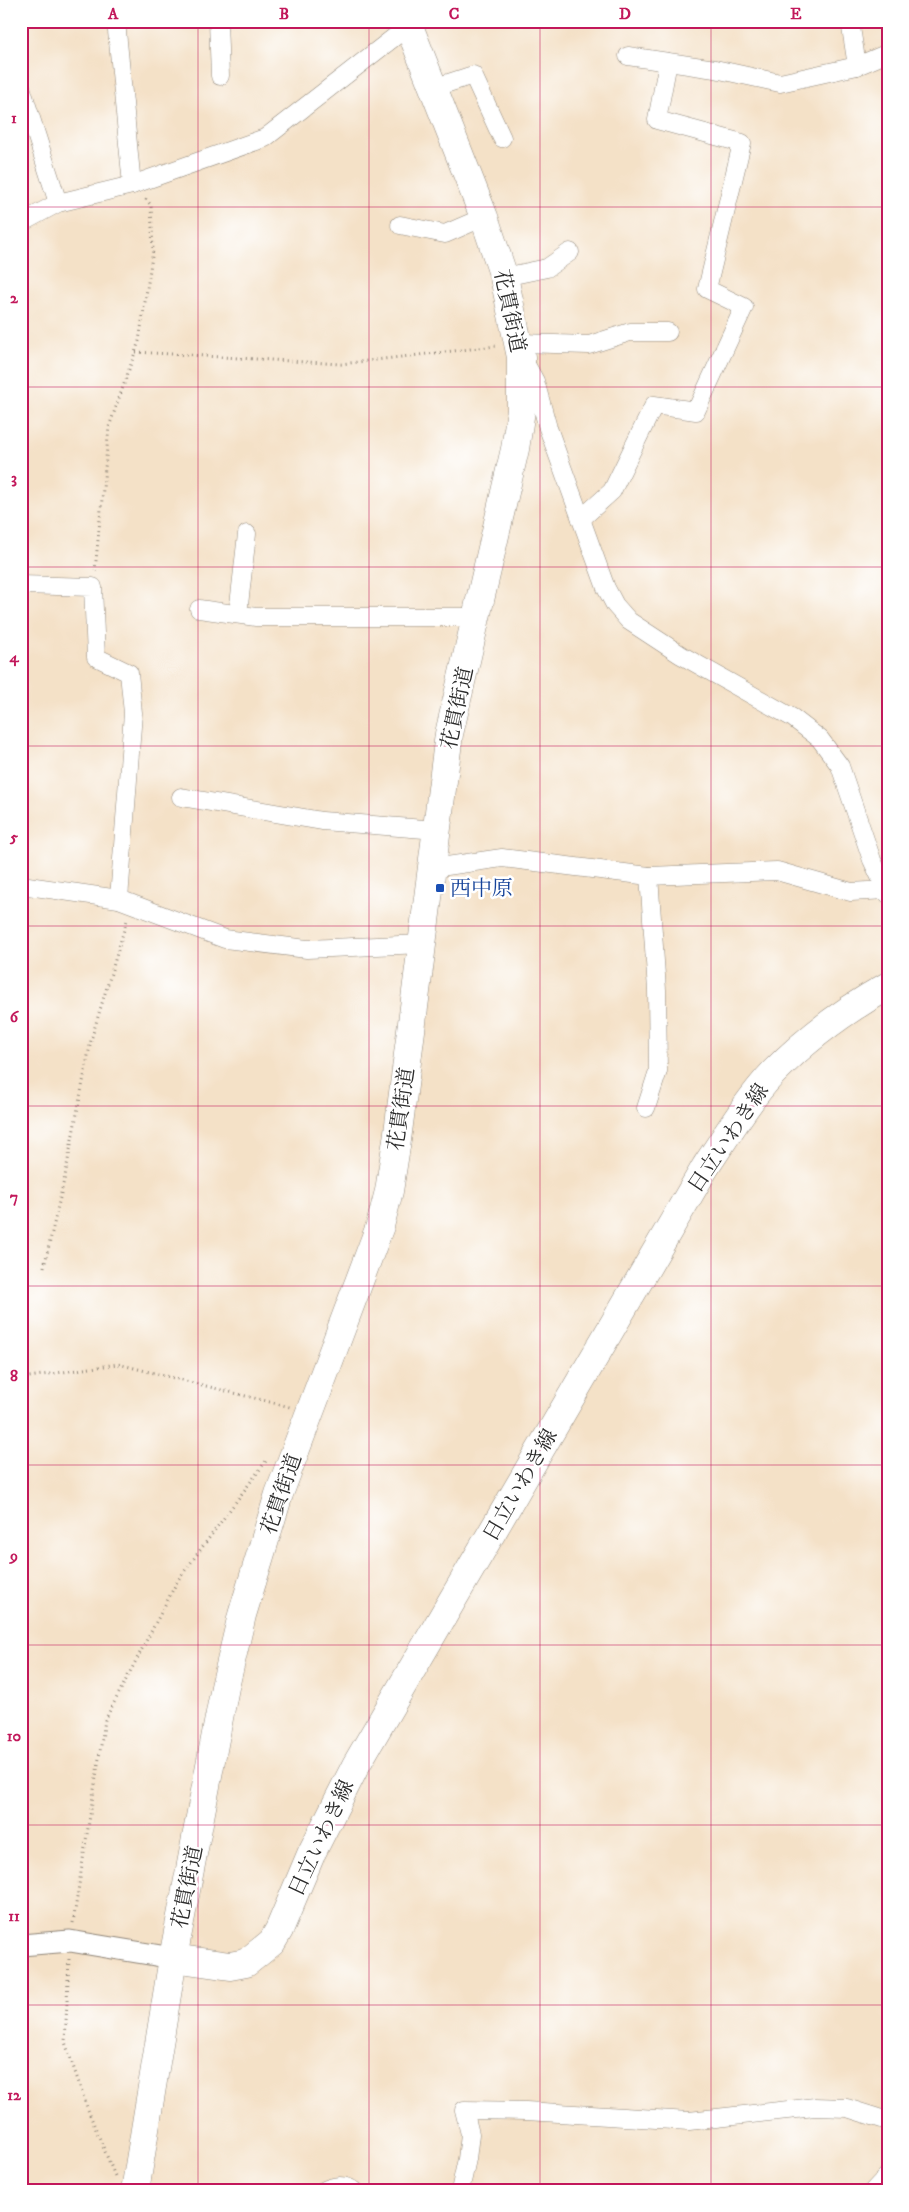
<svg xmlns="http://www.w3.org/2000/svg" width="909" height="2212" font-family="'IM FELL DW Pica','Noto Serif JP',serif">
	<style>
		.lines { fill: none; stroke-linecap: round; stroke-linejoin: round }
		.minor-casing { stroke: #908679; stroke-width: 19 }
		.tertiary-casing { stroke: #908679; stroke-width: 23 }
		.primary-casing { stroke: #908679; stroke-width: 29 }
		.trunk-casing { stroke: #908679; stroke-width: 29 }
		.path { stroke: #908679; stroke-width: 3; stroke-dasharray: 1 4; stroke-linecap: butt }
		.minor { stroke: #fff; stroke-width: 18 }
		.tertiary { stroke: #fff; stroke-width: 21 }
		.primary { stroke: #fff; stroke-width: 28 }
		.trunk { stroke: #fff; stroke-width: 28 }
		.grid { fill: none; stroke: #c2185b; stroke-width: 1; stroke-opacity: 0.55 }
		.transit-dot { fill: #1a4fb4; stroke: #fff; stroke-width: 2 }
		.labels { text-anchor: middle; stroke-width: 5; stroke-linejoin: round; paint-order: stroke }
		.street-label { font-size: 21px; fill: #2b2b2b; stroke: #fff }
		.transit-label { font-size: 21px; fill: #164399; stroke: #fff; text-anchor: start }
		.neatline { fill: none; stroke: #c2185b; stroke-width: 2 }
		.grid-label { font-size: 16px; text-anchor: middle; font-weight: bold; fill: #c2185b }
	</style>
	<rect width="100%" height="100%" fill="#fff"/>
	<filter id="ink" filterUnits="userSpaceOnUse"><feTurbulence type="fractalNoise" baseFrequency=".02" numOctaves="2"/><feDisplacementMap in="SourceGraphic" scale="10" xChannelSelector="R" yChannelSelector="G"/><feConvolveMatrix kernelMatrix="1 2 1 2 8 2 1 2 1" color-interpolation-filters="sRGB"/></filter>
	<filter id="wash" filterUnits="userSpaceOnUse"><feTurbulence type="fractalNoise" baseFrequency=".0096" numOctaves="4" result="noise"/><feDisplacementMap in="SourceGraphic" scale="20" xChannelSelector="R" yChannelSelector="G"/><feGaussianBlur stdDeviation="1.12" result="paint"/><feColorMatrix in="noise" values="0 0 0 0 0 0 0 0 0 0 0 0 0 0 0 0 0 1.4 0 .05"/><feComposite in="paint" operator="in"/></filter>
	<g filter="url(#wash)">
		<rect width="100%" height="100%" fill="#f4e1c7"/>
	</g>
	<g filter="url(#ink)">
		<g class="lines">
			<g class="minor-casing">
				<g id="minor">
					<path d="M116,21l16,164"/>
					<path d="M218,21l2,55"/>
					<path d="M850,21l7,45"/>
					<path d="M628,56l87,13 65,14 77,-17 31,-13"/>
					<path d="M21,87l37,116"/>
					<path d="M433,88l40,-13 29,63"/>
					<path d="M21,223l37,-20 74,-18 133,-47 150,-117"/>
					<path d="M400,225l45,9 39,-17"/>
					<path d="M504,277l43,-9 23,-16"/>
					<path d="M520,343l69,2 41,-13h38"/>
					<path d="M523,359l12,22 13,47 58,160 9,17 14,16 52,34 112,63 27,21 20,27 32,94 16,34"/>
					<path d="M581,519l31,-28 42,-86 42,6 48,-104 -37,-18 35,-146 -85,-23 11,-58"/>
					<path d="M21,585l72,2 3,70 33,16 4,40 -14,186"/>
					<path d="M199,609l57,8h220"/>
					<path d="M238,614l9,-80"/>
					<path d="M181,797l141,24 115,9"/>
					<path d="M433,868l69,-10 147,18 128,-5 74,21 35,-2"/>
					<path d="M21,885l98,14 106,40 82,10 116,-5"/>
					<path d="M646,1108l12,-37 -1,-81 -8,-114"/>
					<path d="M323,2191c10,-6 22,-7 31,0"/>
					<path d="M460,2191l7,-32 3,-25 -6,-24 62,1 163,10 126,-14 32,1 41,13"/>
					<path d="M873,2191l15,-16"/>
				</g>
			</g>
			<g class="tertiary-casing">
				<path id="tertiary" d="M21,1945l49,-4 103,17"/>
			</g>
			<g class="primary-casing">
				<path id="primary" d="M173,1958l57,8 16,-3 26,-21 7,-12 33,-78 44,-87 350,-599c21,-31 41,-65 67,-93 34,-35 72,-63 115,-87"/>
			</g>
			<g class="trunk-casing">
				<path id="trunk" d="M135,2191l38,-233 52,-271 17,-72 37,-121 101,-268 9,-35 8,-51 52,-406 66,-285 6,-39v-53l-17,-80 -20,-60 -77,-196"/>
			</g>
			<g class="path">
				<path d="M136,352l205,12 155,-18"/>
				<path d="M95,571l14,-144 30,-86 14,-91 -2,-45 -7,-8"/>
				<path d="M44,1267l21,-91 26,-136 36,-120"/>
				<path d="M21,1365l8,12 89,-13 172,43"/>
				<path d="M73,1923l32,-203 73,-140 88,-119"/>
				<path d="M69,1959l-4,83 23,68 27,66"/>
			</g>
			<use href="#minor" class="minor"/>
			<use href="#tertiary" class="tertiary"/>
			<use href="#primary" class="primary"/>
			<use href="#trunk" class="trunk"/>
		</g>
	</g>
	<path class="grid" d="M198,21v2170M369,21v2170M540,21v2170M711,21v2170M21,207h867M21,387h867M21,567h867M21,746h867M21,926h867M21,1106h867M21,1286h867M21,1465h867M21,1645h867M21,1825h867M21,2005h867"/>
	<rect class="transit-dot" x="435" y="883" width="10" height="10" rx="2.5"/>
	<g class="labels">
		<g class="street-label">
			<text transform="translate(510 311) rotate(78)" y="7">花貫街道</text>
			<text transform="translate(457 708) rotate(-78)" y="7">花貫街道</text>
			<text transform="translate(401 1109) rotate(-82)" y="7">花貫街道</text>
			<text transform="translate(728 1138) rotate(-56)" y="7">日立いわき線</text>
			<text transform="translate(520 1485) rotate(-60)" y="7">日立いわき線</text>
			<text transform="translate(281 1494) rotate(-71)" y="7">花貫街道</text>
			<text transform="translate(321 1838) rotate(-65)" y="7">日立いわき線</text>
			<text transform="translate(187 1887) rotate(-79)" y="7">花貫街道</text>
		</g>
		<g class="transit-label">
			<text x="450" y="895">西中原</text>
		</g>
	</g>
	<rect width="909" height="2212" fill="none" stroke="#fff" stroke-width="55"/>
	<rect x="28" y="28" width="854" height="2156" class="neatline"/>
	<g class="grid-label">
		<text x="113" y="19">A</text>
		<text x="284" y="19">B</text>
		<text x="454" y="19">C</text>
		<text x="625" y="19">D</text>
		<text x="796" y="19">E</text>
		<text x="14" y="123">1</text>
		<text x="14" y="303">2</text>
		<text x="14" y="483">3</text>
		<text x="14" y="662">4</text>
		<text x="14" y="842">5</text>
		<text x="14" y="1022">6</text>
		<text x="14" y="1202">7</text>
		<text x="14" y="1381">8</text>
		<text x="14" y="1561">9</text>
		<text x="14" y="1741">10</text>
		<text x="14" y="1921">11</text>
		<text x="14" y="2100">12</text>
	</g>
</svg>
